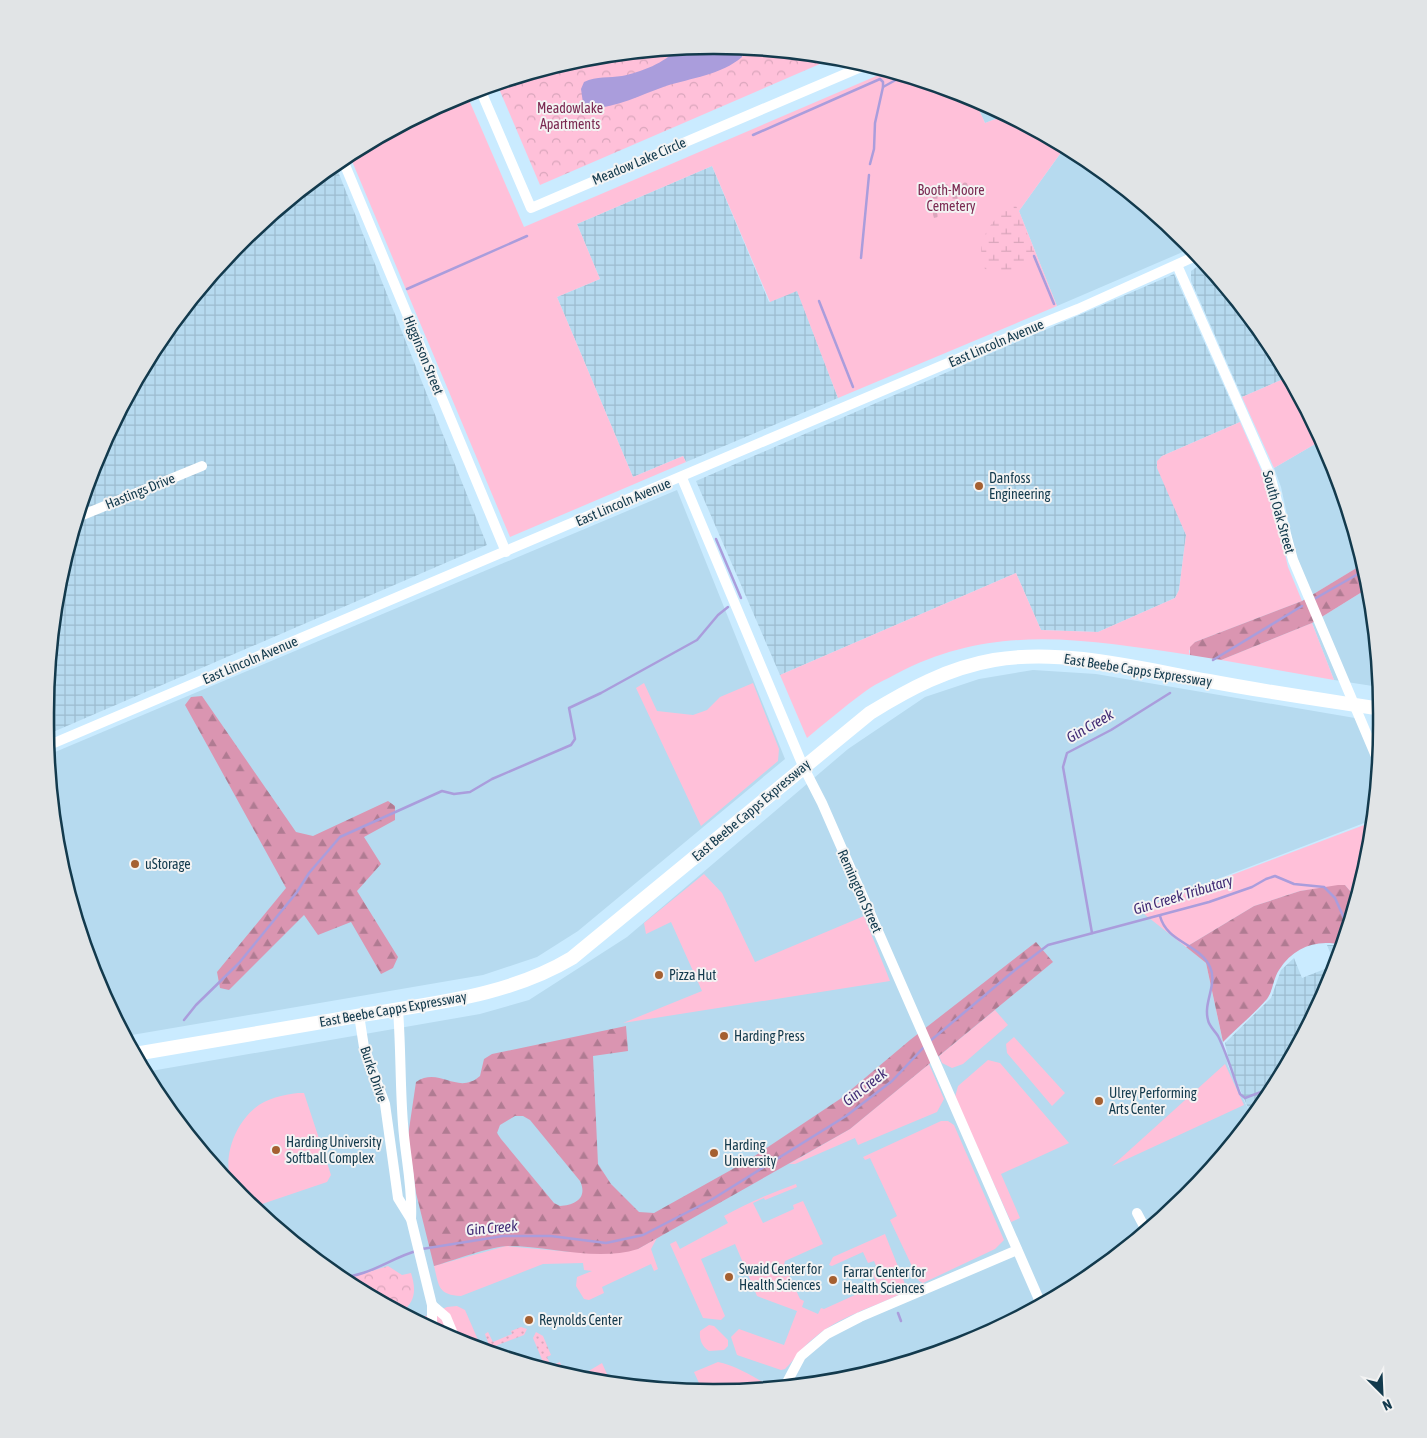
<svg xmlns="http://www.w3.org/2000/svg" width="1427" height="1438" font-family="'Asap Condensed',sans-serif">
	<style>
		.built { fill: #b6daef }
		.industrial { fill: url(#industrial-grid) }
		.grass { fill: #ffc0d9 }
		.forest { fill: url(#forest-firs); fill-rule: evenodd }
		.wetland { fill: url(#wetland-marsh) }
		.cemetery { fill: url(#cemetery-stones) }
		.park { fill: url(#park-crowns) }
		.garden { fill: url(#garden-dots) }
		.water { fill: #aa9ddc }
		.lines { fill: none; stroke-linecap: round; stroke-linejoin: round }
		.stream { stroke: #aa9ddc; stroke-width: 2.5 }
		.minor { stroke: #fff; stroke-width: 10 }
		.major { stroke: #fff; stroke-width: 14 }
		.poi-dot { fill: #a56031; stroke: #f3f3f3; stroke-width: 2 }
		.labels { text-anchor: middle; stroke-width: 4; stroke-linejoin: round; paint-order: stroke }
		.park-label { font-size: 14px; fill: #7b2a52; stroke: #f3f3f3 }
		.street-label { font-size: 14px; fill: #133a4d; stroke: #f3f3f3 }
		.poi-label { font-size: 14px; fill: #133a4d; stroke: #f3f3f3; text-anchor: start }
		.water-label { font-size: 15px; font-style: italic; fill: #412b75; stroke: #f3f3f3 }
		.rim { fill: none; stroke: #133a4d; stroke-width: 2.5 }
	</style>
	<defs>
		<pattern id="industrial-grid" width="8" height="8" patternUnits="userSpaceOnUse" patternTransform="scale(1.25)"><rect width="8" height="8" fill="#b6daef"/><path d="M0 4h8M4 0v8" fill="none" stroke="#9cbccf"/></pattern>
		<pattern id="forest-firs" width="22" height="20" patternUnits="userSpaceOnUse" patternTransform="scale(1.25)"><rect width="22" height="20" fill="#da95b1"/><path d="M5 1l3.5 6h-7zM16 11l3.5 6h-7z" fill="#b07b92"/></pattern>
		<pattern id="wetland-marsh" width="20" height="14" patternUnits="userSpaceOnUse" patternTransform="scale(1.25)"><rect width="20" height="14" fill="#ffc0d9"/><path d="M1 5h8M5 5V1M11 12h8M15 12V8" fill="none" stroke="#daa6bc"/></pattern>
		<pattern id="cemetery-stones" width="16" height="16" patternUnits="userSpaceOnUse" patternTransform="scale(1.25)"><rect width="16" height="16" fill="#ffc0d9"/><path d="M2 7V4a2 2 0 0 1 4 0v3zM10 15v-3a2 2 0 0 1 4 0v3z" fill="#daa6bc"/></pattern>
		<pattern id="park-crowns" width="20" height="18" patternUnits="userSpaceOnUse" patternTransform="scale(1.25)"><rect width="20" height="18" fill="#ffc0d9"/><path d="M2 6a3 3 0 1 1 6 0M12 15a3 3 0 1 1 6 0" fill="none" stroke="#daa6bc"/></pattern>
		<pattern id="garden-dots" width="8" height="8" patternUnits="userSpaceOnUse" patternTransform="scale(1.25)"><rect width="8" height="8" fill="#ffc0d9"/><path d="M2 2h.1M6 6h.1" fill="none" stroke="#daa6bc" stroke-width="1.8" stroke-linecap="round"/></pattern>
	</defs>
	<rect width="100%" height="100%" fill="#caebff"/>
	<g class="built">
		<path d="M974,99l32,16 -21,8z"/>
		<path d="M1065,147l20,11 101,83 6,7 -135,58 -38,-95z"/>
		<path d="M1322,440l9,17 32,107 -51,31 -17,-43 -14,-65 -7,-19z"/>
		<path d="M677,490l108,269 -207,172 -41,26 -54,18 -357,61 -30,-55 -38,-126 -10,-100z"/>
		<path d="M1370,587l9,100 -45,-7 -22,-57z"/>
		<path d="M1033,670l63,4 259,44 22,51 -5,51 -233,89 67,54 22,103 20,43 16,-7 -78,95 -101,83 -115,62 -126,38 -130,13 -131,-13 -125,-38 -116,-62 -101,-83 -83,-101 -13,-24 335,-58 49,-14 98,-63 221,-188 77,-52 54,-18z"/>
	</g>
	<g class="industrial">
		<path d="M335,164l152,381 -441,190 -1,-11 13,-141 38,-125 62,-116 83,-101z"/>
		<path d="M712,166l57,136 28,-12 41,108 -152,64 -3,-6 -50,21 -76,-180 43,-18 -23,-55z"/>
		<path d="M1204,262l65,80 19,35 -46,20 -51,-116v-10z"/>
		<path d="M1174,274l66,148 -78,34 -5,8 29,71 -7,55 -4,8 -77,34 -57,-2 -25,-57 -236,102 -84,-194z"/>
		<path d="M1327,945h15l-11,35 -62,116 -3,4 -18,8 -18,-42 -5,-23 46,-45 10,-28 13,-12 8,20 33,-13z"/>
	</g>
	<g class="grass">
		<path d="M888,71l86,28 11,24 21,-8 59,32 -46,64 38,95 -219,92 -41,-107 -27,11 -58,-136 -135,58 23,55 -43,18 76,180 50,-21 3,6 -176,75 -161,-383 117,-61 58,134z"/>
		<path d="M1288,377l34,63 -48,28 -32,-71z"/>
		<path d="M1240,422l30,68 18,77 14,34 -107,41 -6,9 1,4c-105,-15 -195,-33 -294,19 -11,6 -23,11 -33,19 -19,14 -38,30 -56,45l-27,-63 236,-102 25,57 57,2 77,-34 4,-8 7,-55 -29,-67v-7l5,-5z"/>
		<path d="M1312,623l22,57 -113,-20z"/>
		<path d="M644,683l13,28 36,4 14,-5 13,-13 33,-14 26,66 -1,12 -77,65 -65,-138z"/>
		<path d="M1372,822l-3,33 -13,43 -11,-13 -45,6 -46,15 -68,41 -47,-37z"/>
		<path d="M704,874l18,19 33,69 109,-46 26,65 -267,42 79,-32 -31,-69 -25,12 -2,-11z"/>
		<path d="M995,1010l13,15 -45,39 -11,4 -10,-5 -3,-7z"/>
		<path d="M1014,1037l51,56 -13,13 -45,-53 -1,-9z"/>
		<path d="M988,1060l12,3 69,80 -68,31 19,44 -9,4 -56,-125 3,-11z"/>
		<path d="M929,1064l15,35 -7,13 -79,33 -3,-7 -60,26h-6l61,-35z"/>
		<path d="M1225,1064l19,41 -132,61z"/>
		<path d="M298,1093h6l27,82 -4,7 -74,25c-7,-6 -15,-11 -19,-19 -14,-26 0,-63 21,-80 12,-10 28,-13 43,-15z"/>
		<path d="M941,1121h7l6,4 50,115 -9,9 -72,34 -4,-2 -29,-61 7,-4 -27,-58 -5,2 -2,-3z"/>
		<path d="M796,1184l1,3 -32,13 -1,-2 -11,5 10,20 31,-14 -1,-4 10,-4 20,43 -38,17 -3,11 2,5 5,-2 11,24 4,2 -2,6 16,7 3,-6 3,1 53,-24 -4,-11 5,-4 -4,-9 -6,2 -5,-11 -31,14 -3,-1 4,-8 52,-23 22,55 -4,4c-29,14 -65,24 -89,45 -12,9 -19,21 -29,31l-4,1 -44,-15 -6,-18 8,-8 45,16 13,-34 -40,-15 -22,-52 -34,15 24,57 -4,4 -18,-2 -33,-74 6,-3 4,8 48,-26 -4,-7c23,-13 47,-23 72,-32z"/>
		<path d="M657,1238l-6,11 7,20 -4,2 -3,-7 -49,23 2,6 -15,7 -5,-1 -8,-13 1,-9 15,-6 -8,-1 -1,-7 -40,1 -82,32c-24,-1 -22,-11 -27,-30l72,-20 65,6 67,-3z"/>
		<path d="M457,1306l8,4 17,39 -24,-7 -42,-22 31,-13z"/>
		<path d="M709,1325l5,1 14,14v6l-4,4 -15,1c-7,-4 -10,-12 -9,-20z"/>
		<path d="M718,1362c20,4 36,16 55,25l-59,6 -11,-1 -9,-20z"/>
		<path d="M602,1363l9,20 -34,-5z"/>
	</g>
	<g class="forest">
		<path d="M1363,564l7,23 -58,36 -91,37 -31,-5v-8l5,-5 107,-41z"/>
		<path d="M202,696l94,136 17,4 75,-35 7,5v14l-31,17 17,27 -24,27 41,66 -5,11 -12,6 -30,-52 -33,13 -14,-20 -75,75 -9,-2 -3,-16 69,-84 -101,-183 6,-8z"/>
		<path d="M1338,885h7l11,13 -14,47c-26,-6 -48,2 -63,25 -6,9 -6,21 -12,29 -13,15 -30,29 -44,43l-17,-79 -20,-16 68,-41 46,-15z"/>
		<path d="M1036,942l17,20 -203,167 -212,120c-42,13 -88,-3 -130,-3 -17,0 -56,15 -74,20l-18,-73 -8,-57 8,-54c24,-16 41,14 64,-6l4,-17 8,-5 134,-28 2,25 -35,5 5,108 13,20 28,28 15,1 93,-52 93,-62 70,-59zM515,1116h8l7,4 50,61c8,17 -5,24 -20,25l-6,-3 -53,-64 -4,-6 3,-8z"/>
	</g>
	<path class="wetland" d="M1015,203l20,51c-6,17 -36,20 -50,15 -12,-28 7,-51 30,-66z"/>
	<path class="cemetery" d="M967,179l8,28 -41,11 -8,-28z"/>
	<g class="park">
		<path d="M713,45l123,12 -296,128 -43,-101 86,-26z"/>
		<path d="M388,1266l14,9 9,-2c5,16 5,28 -9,39l-8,-4 -10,-11 -18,-4 -24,-13z"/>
	</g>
	<g class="garden">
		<path d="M521,1327l6,2 -3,6 -34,13 -5,-14 3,-2 5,10 19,-8 -1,-3z"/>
		<path d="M536,1332l7,4 8,19 -4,2 4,9 9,-4 1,3 -11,5 -4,-1 -13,-31z"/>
	</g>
	<path class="water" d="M713,45l28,3 1,9c-21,18 -51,21 -76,29 -25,9 -49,21 -75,23l-8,-6 -2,-14 3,-7c13,-6 25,-4 38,-6 19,-4 43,-13 56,-28z"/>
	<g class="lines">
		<g class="stream">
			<path d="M883,87l20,-11"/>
			<path d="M753,135l127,-56 3,3v5l-8,36 -1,26 -4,15"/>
			<path d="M1034,256l20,48"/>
			<path d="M861,258l8,-83"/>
			<path d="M407,289l120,-53"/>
			<path d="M819,301l34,86"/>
			<path d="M716,539l25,59"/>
			<path d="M1316,598l49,-28"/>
			<path d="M1213,660l89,-54"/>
			<path d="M1160,916c7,27 39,27 50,51 8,17 -7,35 -2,53 1,6 7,11 10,16 9,18 15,39 22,58l5,4 29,-11"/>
			<path d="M1092,933l-29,-166 4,-14 44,-23 59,-37"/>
			<path d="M184,1020l12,-15 43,-42 58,-71 12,-19 31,-36 102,-46 12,3 16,-2 22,-13 79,-34 4,-6 -6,-31 32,-15 96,-53 21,-25 10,-8"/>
			<path d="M930,1041l85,-71 33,-25 161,-43 43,-15 14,-8 9,-3 19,8 30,3 11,11 9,20 5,4"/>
			<path d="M147,1076l3,-4"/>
			<path d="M422,1249l81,-13h48l55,7 37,-8 68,-35 135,-84 46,-35 32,-34"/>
			<path d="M338,1277c28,1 53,-19 78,-26"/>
			<path d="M898,1313l3,8"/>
		</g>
		<g class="minor">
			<path d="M480,89l51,119 335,-143"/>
			<path d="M342,158l164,394"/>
			<path d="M1177,265l93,210 23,85 85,201"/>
			<path d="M682,478l121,288 19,37 219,501"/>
			<path d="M78,517l124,-51"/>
			<path d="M47,746l969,-412 62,-25 120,-54"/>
			<path d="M398,1010c3,38 2,76 5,114 2,32 10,63 8,95"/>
			<path d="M359,1015l5,32 21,57 13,94 13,21 21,86v17l3,8"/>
			<path d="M1137,1213l9,17"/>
			<path d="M432,1305l14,12 10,24"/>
			<path d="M785,1386l16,-30 26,-22 33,-17 157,-67"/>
		</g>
		<path class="major" d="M135,1054c74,-13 148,-26 222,-38 74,-13 150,-19 215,-58l298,-245c39,-24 78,-45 124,-53 69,-12 148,9 215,21 57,11 115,19 173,28"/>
	</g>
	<g class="poi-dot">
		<circle cx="979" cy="486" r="5"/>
		<circle cx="135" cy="864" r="5"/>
		<circle cx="659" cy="975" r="5"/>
		<circle cx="724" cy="1036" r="5"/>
		<circle cx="1099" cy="1101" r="5"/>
		<circle cx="276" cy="1150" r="5"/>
		<circle cx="714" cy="1153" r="5"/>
		<circle cx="729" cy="1277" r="5"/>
		<circle cx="833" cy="1280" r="5"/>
		<circle cx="529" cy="1320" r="5"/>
	</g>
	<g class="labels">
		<g class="park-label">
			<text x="570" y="113">Meadowlake<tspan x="570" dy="16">Apartments</tspan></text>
			<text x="951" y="195">Booth-Moore<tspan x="951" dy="16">Cemetery</tspan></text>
		</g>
		<g class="street-label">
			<text transform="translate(639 161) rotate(-23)" y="5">Meadow Lake Circle</text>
			<text transform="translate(996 343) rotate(-23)" y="5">East Lincoln Avenue</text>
			<text transform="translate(424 355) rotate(68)" y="5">Higginson Street</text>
			<text transform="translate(140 491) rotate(-22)" y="5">Hastings Drive</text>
			<text transform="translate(623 502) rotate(-23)" y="5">East Lincoln Avenue</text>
			<text transform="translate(1279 512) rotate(74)" y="5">South Oak Street</text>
			<text transform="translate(250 660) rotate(-23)" y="5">East Lincoln Avenue</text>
			<text transform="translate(1138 670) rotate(9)" y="5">East Beebe Capps Expressway</text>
			<text transform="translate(751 810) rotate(-40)" y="5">East Beebe Capps Expressway</text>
			<text transform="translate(860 891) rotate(66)" y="5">Remington Street</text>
			<text transform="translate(393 1009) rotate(-10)" y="5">East Beebe Capps Expressway</text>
			<text transform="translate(374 1074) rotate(71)" y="5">Burks Drive</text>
		</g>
		<g class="poi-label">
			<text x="989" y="483">Danfoss<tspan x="989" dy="16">Engineering</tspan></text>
			<text x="145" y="869">uStorage</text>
			<text x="669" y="980">Pizza Hut</text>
			<text x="734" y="1041">Harding Press</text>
			<text x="1109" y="1098">Ulrey Performing<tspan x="1109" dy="16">Arts Center</tspan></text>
			<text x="286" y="1147">Harding University<tspan x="286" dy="16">Softball Complex</tspan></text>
			<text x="724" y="1150">Harding<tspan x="724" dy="16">University</tspan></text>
			<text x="739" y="1274">Swaid Center for<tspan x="739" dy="16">Health Sciences</tspan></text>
			<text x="843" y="1277">Farrar Center for<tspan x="843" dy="16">Health Sciences</tspan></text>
			<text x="539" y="1325">Reynolds Center</text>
		</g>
		<g class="water-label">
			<text transform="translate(1090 726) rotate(-30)" y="5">Gin Creek</text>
			<text transform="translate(1183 895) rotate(-17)" y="5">Gin Creek Tributary</text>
			<text transform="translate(865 1087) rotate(-38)" y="5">Gin Creek</text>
			<text transform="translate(492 1228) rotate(-5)" y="5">Gin Creek</text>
		</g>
	</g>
	<path d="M0 0H1427V1438H0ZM713 54H714A659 659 0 0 1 1373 713V725A659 659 0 0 1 714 1384H713A659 659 0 0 1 54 725V713A659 659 0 0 1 713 54Z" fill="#e1e4e6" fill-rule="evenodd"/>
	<path class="rim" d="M713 54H714A659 659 0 0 1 1373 713V725A659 659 0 0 1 714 1384H713A659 659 0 0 1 54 725V713A659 659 0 0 1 713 54Z"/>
	<g transform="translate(1382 1393) rotate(156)" stroke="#f3f3f3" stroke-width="4" paint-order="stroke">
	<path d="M0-4L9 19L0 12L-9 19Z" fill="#133a4d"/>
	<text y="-8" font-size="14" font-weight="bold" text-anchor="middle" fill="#133a4d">N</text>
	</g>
</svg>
